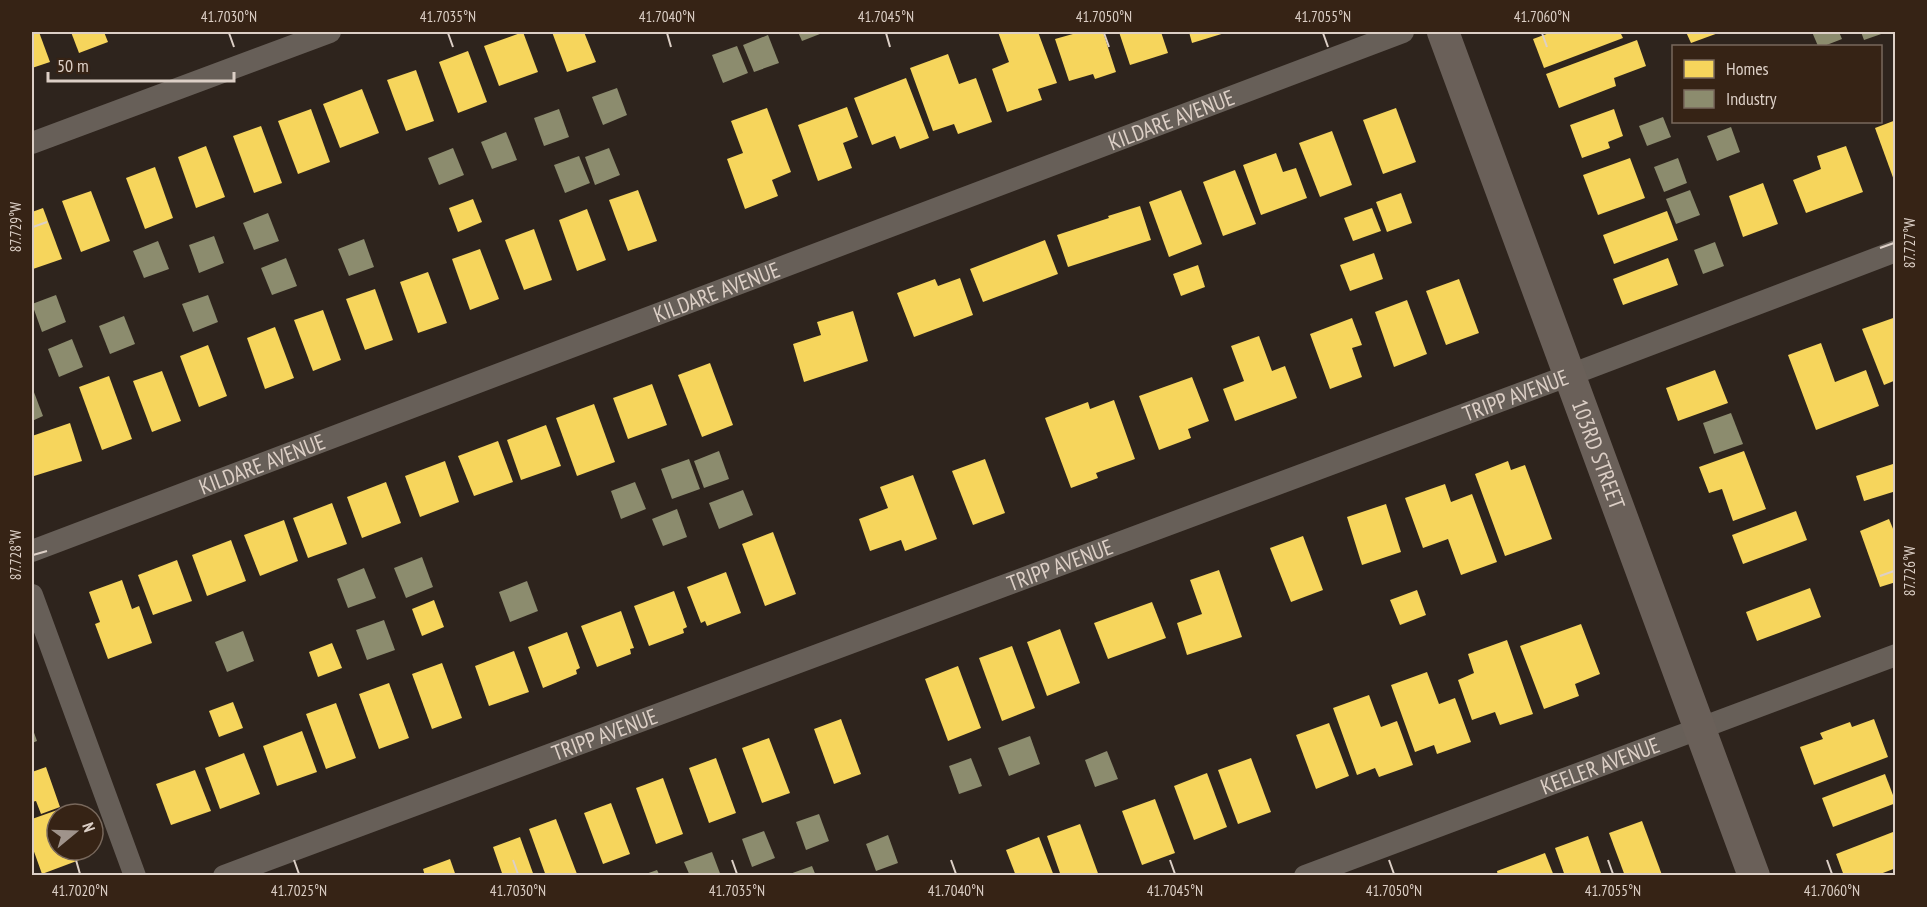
<svg xmlns="http://www.w3.org/2000/svg" width="1927" height="907" font-family="'PT Sans Narrow',sans-serif">
	<style>
		.homes { fill: #f6d55c }
		.industry { fill: #8c8c6e }
		.lines { fill: none; stroke-linecap: round; stroke-linejoin: round }
		.minor { stroke: #675f58; stroke-width: 22 }
		.secondary { stroke: #6a6059; stroke-width: 32 }
		.ticks { fill: none; stroke: #dccfc6; stroke-width: 2 }
		.labels { text-anchor: middle; stroke-width: 6; stroke-linejoin: round; paint-order: stroke }
		.street-label { font-size: 22px; fill: #dccfc6; stroke: #362315 }
		.neatline { fill: none; stroke: #dccfc6; stroke-width: 2 }
		.ticks-label { font-size: 15px; text-anchor: middle; fill: #dccfc6 }
	</style>
	<rect width="100%" height="100%" fill="#2e241d"/>
	<g class="homes">
		<path d="M32,32h7l11,30 -18,6z"/>
		<path d="M71,32h33l4,10 -29,11z"/>
		<path d="M523,32l15,40 -39,14 -15,-40z"/>
		<path d="M552,32h32l12,30 -29,10z"/>
		<path d="M998,32h40l19,51 -19,6 4,11 -35,12 -15,-43 17,-7z"/>
		<path d="M1080,32h23l13,40 -21,7 -2,-5 -24,7 -14,-42z"/>
		<path d="M1119,32h42l7,21 -38,12z"/>
		<path d="M1189,32h39l-36,11z"/>
		<path d="M1552,32h68l3,6 -79,30 -11,-29z"/>
		<path d="M1686,32h35l-30,11z"/>
		<path d="M1637,40l9,26 -32,12 2,8 -57,22 -13,-34z"/>
		<path d="M468,51l19,51 -29,11 -19,-51z"/>
		<path d="M948,54l11,30 17,-6 16,44 -34,12 -4,-10 -21,7 -23,-63z"/>
		<path d="M416,70l18,51 -28,10 -19,-51z"/>
		<path d="M906,78l23,60 -29,11 -5,-13 -23,9 -18,-47z"/>
		<path d="M362,89l17,44 -39,15 -17,-44z"/>
		<path d="M847,107l11,30 -15,6 9,25 -34,13 -20,-56z"/>
		<path d="M767,108l24,64 -19,8 6,16 -33,13 -18,-50 16,-6 -12,-32z"/>
		<path d="M1396,108l20,54 -33,12 -20,-54z"/>
		<path d="M311,109l19,53 -32,12 -20,-53z"/>
		<path d="M1614,109l9,27 -15,6 2,6 -28,10 -12,-33z"/>
		<path d="M1896,120v63h-1l-20,-55z"/>
		<path d="M261,126l21,57 -28,10 -21,-57z"/>
		<path d="M1332,131l20,54 -32,12 -21,-54z"/>
		<path d="M206,146l19,51 -29,11 -18,-51z"/>
		<path d="M1846,146l17,46 -57,21 -13,-33 28,-11 -4,-13z"/>
		<path d="M1276,153l7,19 13,-4 11,30 -46,17 -18,-50z"/>
		<path d="M1630,158l15,40 -47,17 -15,-40z"/>
		<path d="M155,167l18,51 -28,11 -19,-51z"/>
		<path d="M1235,170l21,54 -33,12 -20,-54z"/>
		<path d="M1763,183l15,41 -35,13 -14,-41z"/>
		<path d="M638,190l19,51 -29,10 -19,-51z"/>
		<path d="M1181,190l21,54 -33,13 -20,-55z"/>
		<path d="M91,191l19,50 -29,11 -19,-51z"/>
		<path d="M1401,193l11,30 -25,9 -11,-30z"/>
		<path d="M473,199l9,23 -24,10 -9,-24z"/>
		<path d="M1140,206l11,34 -83,27 -11,-32 52,-17 -1,-2z"/>
		<path d="M43,208l19,51 -29,10 -1,-5v-52z"/>
		<path d="M1372,208l9,23 -28,10 -9,-23z"/>
		<path d="M587,209l19,51 -29,11 -18,-51z"/>
		<path d="M1667,211l11,29 -64,24 -11,-29z"/>
		<path d="M534,229l18,51 -28,10 -19,-50z"/>
		<path d="M1045,240l13,34 -75,28 -13,-33z"/>
		<path d="M480,249l19,50 -29,11 -18,-51z"/>
		<path d="M1374,253l9,26 -33,12 -10,-26z"/>
		<path d="M1668,258l10,27 -55,20 -10,-26z"/>
		<path d="M1198,265l7,22 -24,9 -8,-22z"/>
		<path d="M428,272l19,51 -29,10 -18,-51z"/>
		<path d="M960,278l13,37 -59,22 -17,-44 38,-14 3,7z"/>
		<path d="M1459,279l20,54 -33,12 -20,-54z"/>
		<path d="M375,289l18,51 -28,10 -19,-51z"/>
		<path d="M1407,300l20,54 -33,13 -19,-55z"/>
		<path d="M323,310l18,50 -28,11 -19,-51z"/>
		<path d="M853,311l15,50 -64,21 -11,-38 28,-9 -4,-13z"/>
		<path d="M1896,317v63l-12,5 -22,-56z"/>
		<path d="M1352,318l10,27 -10,3 10,29 -32,12 -20,-55z"/>
		<path d="M275,327l19,51 -29,11 -18,-51z"/>
		<path d="M1259,336l13,35 13,-5 12,32 -62,23 -12,-32 21,-8 -13,-35z"/>
		<path d="M1821,343l14,39 31,-12 13,36 -63,24 -28,-75z"/>
		<path d="M208,345l19,51 -28,11 -19,-51z"/>
		<path d="M710,363l23,62 -31,12 -24,-62z"/>
		<path d="M1715,370l13,33 -50,18 -12,-33z"/>
		<path d="M162,371l19,50 -29,11 -19,-51z"/>
		<path d="M109,376l23,63 -30,11 -23,-63z"/>
		<path d="M1192,377l17,44 -21,8 3,9 -32,12 -20,-54z"/>
		<path d="M652,384l15,41 -39,14 -15,-41z"/>
		<path d="M1114,400l21,59 -39,14 2,5 -27,10 -26,-70 43,-16 2,7z"/>
		<path d="M594,404l21,58 -38,14 -21,-58z"/>
		<path d="M70,423l12,38 -48,15 -2,-9v-31z"/>
		<path d="M546,425l15,41 -40,14 -14,-40z"/>
		<path d="M498,441l15,41 -39,14 -16,-40z"/>
		<path d="M1744,451l22,58 -33,12 -11,-32 -13,4 -10,-26z"/>
		<path d="M985,459l20,54 -32,12 -21,-54z"/>
		<path d="M445,461l14,41 -39,15 -15,-41z"/>
		<path d="M1508,461l3,9 14,-5 27,74 -47,17 -30,-82z"/>
		<path d="M1896,463v28l-32,10 -8,-25z"/>
		<path d="M913,475l24,64 -32,12 -4,-11 -31,11 -11,-32 29,-11 -8,-21z"/>
		<path d="M386,482l15,41 -39,15 -15,-41z"/>
		<path d="M1445,484l6,18 21,-8 25,68 -36,13 -13,-36 -25,9 -18,-50z"/>
		<path d="M332,503l15,41 -39,14 -15,-40z"/>
		<path d="M1386,504l15,48 -39,13 -15,-48z"/>
		<path d="M1796,511l11,29 -64,24 -11,-29z"/>
		<path d="M1889,519l7,17v46l-16,5 -20,-56z"/>
		<path d="M284,520l14,41 -38,15 -16,-41z"/>
		<path d="M773,532l23,62 -31,12 -23,-62z"/>
		<path d="M1303,536l20,54 -32,12 -21,-54z"/>
		<path d="M231,540l15,41 -39,15 -15,-41z"/>
		<path d="M177,560l15,41 -39,14 -15,-40z"/>
		<path d="M1219,570l23,67 -55,18 -10,-32 25,-9 -12,-34z"/>
		<path d="M726,572l15,41 -34,13 -2,-5 -4,2 -14,-36z"/>
		<path d="M122,580l10,29 7,-3 13,37 -44,16 -13,-35 5,-2 -11,-30z"/>
		<path d="M1810,588l11,29 -64,24 -11,-29z"/>
		<path d="M1417,590l9,25 -26,10 -10,-25z"/>
		<path d="M674,591l13,36 -4,2 1,4 -35,13 -15,-40z"/>
		<path d="M434,600l10,27 -22,9 -10,-27z"/>
		<path d="M1152,602l14,36 -58,21 -14,-36z"/>
		<path d="M621,611l13,37 -4,1 1,5 -34,13 -16,-41z"/>
		<path d="M1581,624l19,50 -25,10 4,12 -35,13 -24,-63z"/>
		<path d="M1060,629l20,54 -33,13 -20,-54z"/>
		<path d="M567,632l13,36 -4,2 1,4 -34,14 -15,-41z"/>
		<path d="M1507,640l26,74 -33,11 -5,-13 -23,8 -14,-40 16,-7 -6,-19z"/>
		<path d="M332,643l10,25 -24,9 -9,-25z"/>
		<path d="M1012,646l23,62 -33,13 -23,-63z"/>
		<path d="M514,651l15,41 -40,14 -14,-40z"/>
		<path d="M442,663l20,55 -30,11 -20,-55z"/>
		<path d="M958,666l23,62 -33,13 -23,-62z"/>
		<path d="M1427,672l12,32 16,-6 16,44 -34,12 -3,-9 -19,7 -24,-67z"/>
		<path d="M389,683l20,55 -30,11 -20,-55z"/>
		<path d="M1369,695l12,32 16,-6 16,44 -34,12 -4,-9 -18,7 -24,-67z"/>
		<path d="M233,702l10,26 -24,9 -10,-26z"/>
		<path d="M336,703l20,55 -30,11 -20,-55z"/>
		<path d="M841,719l20,55 -27,10 -20,-55z"/>
		<path d="M1874,719l14,38 -74,28 -14,-38 23,-8 -3,-6 30,-11 2,5z"/>
		<path d="M1329,723l20,53 -33,13 -20,-54z"/>
		<path d="M302,731l15,41 -40,14 -14,-40z"/>
		<path d="M769,738l21,55 -28,10 -20,-55z"/>
		<path d="M244,753l16,41 -40,15 -15,-41z"/>
		<path d="M716,758l20,55 -27,10 -20,-55z"/>
		<path d="M1251,758l20,54 -33,12 -20,-54z"/>
		<path d="M46,767l14,40 -19,7 -5,-13 -4,1v-30z"/>
		<path d="M195,770l16,41 -40,14 -15,-41z"/>
		<path d="M1207,773l20,54 -33,13 -20,-54z"/>
		<path d="M1885,774l11,29 -63,24 -11,-29z"/>
		<path d="M663,778l20,56 -27,10 -20,-56z"/>
		<path d="M1155,799l20,54 -33,12 -20,-54z"/>
		<path d="M611,803l19,51 -27,10 -19,-51z"/>
		<path d="M63,808l3,6h-9v36h22l3,9 -40,15 -10,-28v-27z"/>
		<path d="M556,819l21,55 -4,2h-27l-17,-47z"/>
		<path d="M1642,821l20,54 -2,1h-35l-16,-43z"/>
		<path d="M1080,824l19,52h-38l-14,-40z"/>
		<path d="M1893,832l3,7v29l-21,8h-31l-8,-22z"/>
		<path d="M1588,836l14,40h-37l-10,-28z"/>
		<path d="M520,837l14,39h-31l-10,-29z"/>
		<path d="M1039,837l15,39h-38l-10,-26z"/>
		<path d="M1545,853l9,23h-56l-1,-5z"/>
		<path d="M450,859l6,17h-31l-2,-7z"/>
	</g>
	<g class="industry">
		<path d="M798,32h27l-23,9z"/>
		<path d="M1812,32h27l3,7 -18,7h-6z"/>
		<path d="M1861,32h26l-23,8z"/>
		<path d="M768,35l11,28 -25,9 -11,-27z"/>
		<path d="M737,46l11,27 -25,10 -11,-28z"/>
		<path d="M617,88l10,27 -24,10 -11,-28z"/>
		<path d="M559,109l10,28 -25,9 -10,-28z"/>
		<path d="M1663,117l8,20 -24,9 -8,-20z"/>
		<path d="M1731,127l9,25 -23,9 -10,-25z"/>
		<path d="M506,132l11,28 -25,9 -11,-27z"/>
		<path d="M453,148l11,27 -25,10 -11,-27z"/>
		<path d="M609,148l11,27 -25,10 -10,-28z"/>
		<path d="M579,156l11,27 -25,10 -11,-28z"/>
		<path d="M1678,158l9,25 -23,9 -10,-25z"/>
		<path d="M1690,190l10,25 -24,9 -10,-25z"/>
		<path d="M268,213l11,28 -25,9 -11,-27z"/>
		<path d="M214,236l10,27 -25,10 -10,-28z"/>
		<path d="M364,239l10,28 -25,9 -11,-27z"/>
		<path d="M158,241l11,28 -25,9 -11,-27z"/>
		<path d="M1715,242l9,24 -21,8 -9,-24z"/>
		<path d="M286,258l11,28 -25,9 -11,-27z"/>
		<path d="M56,295l10,27 -24,10 -10,-28z"/>
		<path d="M208,295l10,27 -25,10 -11,-28z"/>
		<path d="M124,316l11,28 -25,10 -11,-28z"/>
		<path d="M72,339l11,28 -24,10 -11,-28z"/>
		<path d="M32,387l11,29 -11,5z"/>
		<path d="M1731,413l12,31 -29,10 -11,-31z"/>
		<path d="M719,451l10,28 -25,9 -10,-27z"/>
		<path d="M689,459l11,30 -28,10 -11,-30z"/>
		<path d="M635,482l11,27 -25,10 -10,-28z"/>
		<path d="M743,490l10,25 -34,14 -10,-26z"/>
		<path d="M677,509l10,28 -24,9 -11,-27z"/>
		<path d="M422,557l11,30 -27,11 -12,-30z"/>
		<path d="M364,568l12,30 -28,10 -11,-29z"/>
		<path d="M527,581l11,30 -28,11 -11,-30z"/>
		<path d="M384,620l11,30 -28,10 -11,-30z"/>
		<path d="M243,631l11,30 -27,11 -12,-30z"/>
		<path d="M32,727l5,14 -5,2z"/>
		<path d="M1030,736l10,28 -31,12 -11,-28z"/>
		<path d="M1107,751l11,28 -23,8 -10,-27z"/>
		<path d="M971,758l11,28 -23,8 -10,-28z"/>
		<path d="M819,814l10,27 -23,9 -10,-28z"/>
		<path d="M764,831l11,27 -23,9 -10,-28z"/>
		<path d="M888,835l10,28 -22,8 -10,-27z"/>
		<path d="M712,852l9,24h-31l-6,-14z"/>
		<path d="M812,866l4,10h-29v-1z"/>
		<path d="M657,870l3,6h-17v-1z"/>
	</g>
	<g class="lines">
		<g class="minor">
			<path d="M32,143l298,-111"/>
			<path id="s1" d="M32,551l1371,-519"/>
			<path d="M32,595l103,281"/>
			<path id="s2" d="M224,876l1346,-501 326,-124"/>
			<path id="s3" d="M1305,876l591,-221"/>
		</g>
		<path class="secondary" id="s4" d="M1443,32l311,844"/>
	</g>
	<path class="ticks" d="M229,33l5,14M448,33l5,14M667,33l4,14M886,33l4,14M1104,33l5,14M1323,33l5,14M1542,33l5,14M33,227l14,-5M1880,248l14,-5M33,555l14,-4M1880,576l14,-5M76,860l4,14M294,860l5,14M513,860l5,14M732,860l5,14M951,860l5,14M1170,860l5,14M1389,860l5,14M1608,860l5,14M1827,860l5,14"/>
	<g class="labels">
		<g class="street-label">
			<text dy="8" stroke="none"><textPath href="#s1" startOffset="1218">KILDARE AVENUE</textPath></text>
			<text dy="8" stroke="none"><textPath href="#s1" startOffset="732">KILDARE AVENUE</textPath></text>
			<text dy="8" stroke="none"><textPath href="#s2" startOffset="1378">TRIPP AVENUE</textPath></text>
			<text dy="8" stroke="none"><textPath href="#s4" startOffset="450">103RD STREET</textPath></text>
			<text dy="8" stroke="none"><textPath href="#s1" startOffset="246">KILDARE AVENUE</textPath></text>
			<text dy="8" stroke="none"><textPath href="#s2" startOffset="892">TRIPP AVENUE</textPath></text>
			<text dy="8" stroke="none"><textPath href="#s2" startOffset="406">TRIPP AVENUE</textPath></text>
			<text dy="8" stroke="none"><textPath href="#s3" startOffset="315">KEELER AVENUE</textPath></text>
		</g>
	</g>
	<rect width="1927" height="907" fill="none" stroke="#362315" stroke-width="66"/>
	<rect x="1672" y="45" width="210" height="78" fill="#362315" stroke="#78685c" stroke-width="1.5"/>
	<rect x="1684" y="60" width="30" height="18" fill="#f6d55c" stroke="#78685c" stroke-width="1.5"/>
	<text x="1726" y="75" font-size="18" fill="#dccfc6">Homes</text>
	<rect x="1684" y="90" width="30" height="18" fill="#8c8c6e" stroke="#78685c" stroke-width="1.5"/>
	<text x="1726" y="105" font-size="18" fill="#dccfc6">Industry</text>
	<g transform="translate(75 832) rotate(71)"><circle r="28" fill="#362315" stroke="#78685c" stroke-width="1.5"/>
	<path d="M0-4.5L10 22L0 15L-10 22Z" fill="#9f938b"/>
	<text y="-9" font-size="16" font-weight="bold" text-anchor="middle" fill="#dccfc6">N</text>
	</g>
	<path d="M48 72v9h186v-9" fill="none" stroke="#dccfc6" stroke-width="3"/>
	<text x="57" y="72" font-size="18" fill="#dccfc6" stroke="#362315" stroke-width="4.5" paint-order="stroke">50 m</text>
	<rect x="33" y="33" width="1861" height="841" class="neatline"/>
	<g class="ticks-label">
		<text x="229" y="22">41.7030°N</text>
		<text x="448" y="22">41.7035°N</text>
		<text x="667" y="22">41.7040°N</text>
		<text x="886" y="22">41.7045°N</text>
		<text x="1104" y="22">41.7050°N</text>
		<text x="1323" y="22">41.7055°N</text>
		<text x="1542" y="22">41.7060°N</text>
		<text transform="translate(16 227) rotate(-90)" y="5">87.729°W</text>
		<text transform="translate(1910 243) rotate(-90)" y="5">87.727°W</text>
		<text transform="translate(16 555) rotate(-90)" y="5">87.728°W</text>
		<text transform="translate(1910 571) rotate(-90)" y="5">87.726°W</text>
		<text x="80" y="896">41.7020°N</text>
		<text x="299" y="896">41.7025°N</text>
		<text x="518" y="896">41.7030°N</text>
		<text x="737" y="896">41.7035°N</text>
		<text x="956" y="896">41.7040°N</text>
		<text x="1175" y="896">41.7045°N</text>
		<text x="1394" y="896">41.7050°N</text>
		<text x="1613" y="896">41.7055°N</text>
		<text x="1832" y="896">41.7060°N</text>
	</g>
</svg>
